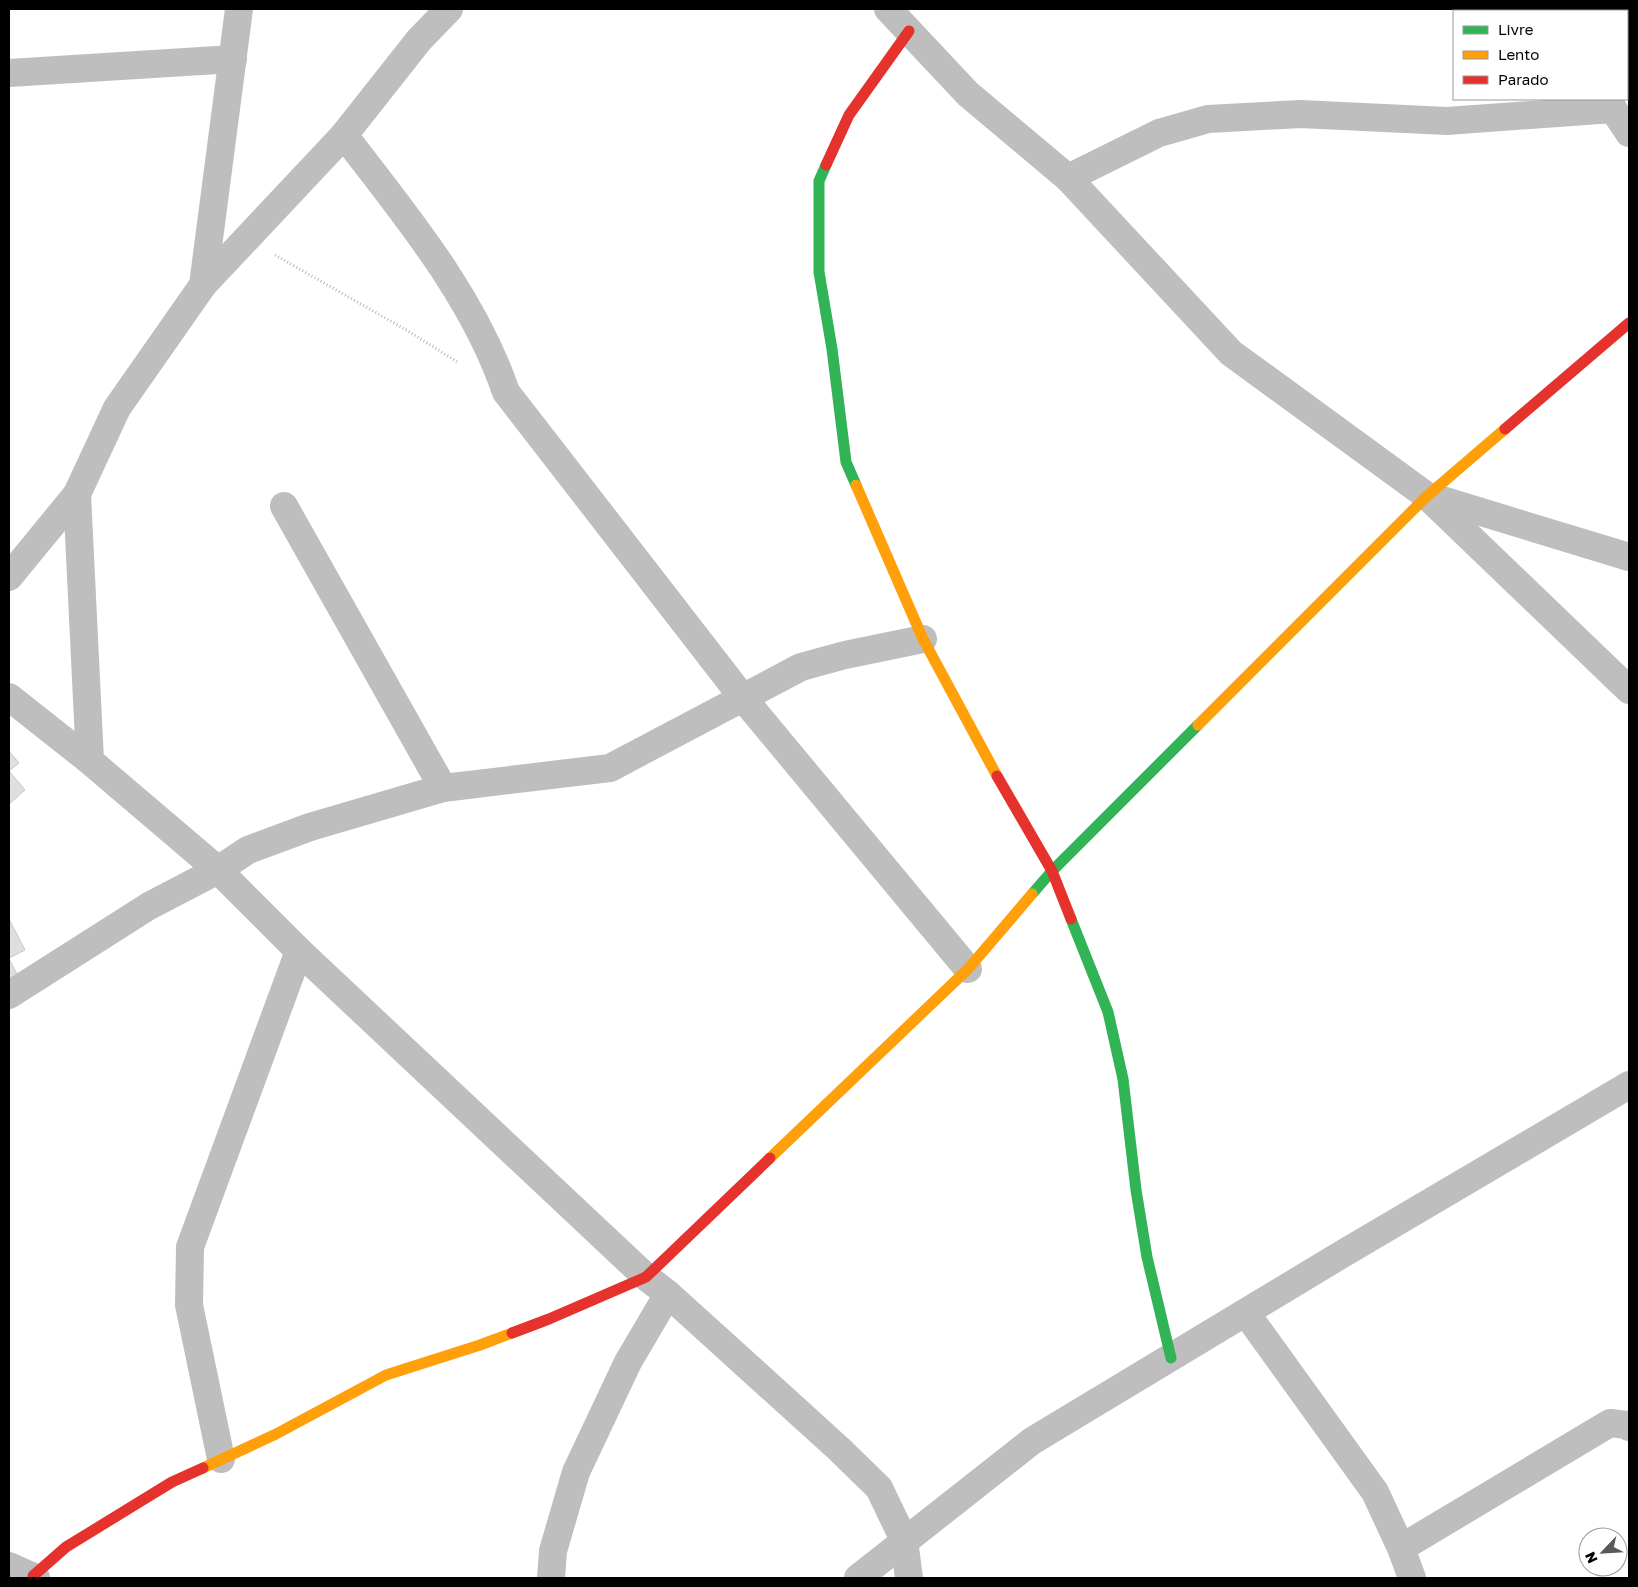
<svg xmlns="http://www.w3.org/2000/svg" width="1638" height="1587" font-family="'Golos Text',sans-serif">
	<style>
		.building { fill: #dfdfdf; stroke: #c7c7c7 }
		.lines { fill: none; stroke-linecap: round; stroke-linejoin: round }
		.path { stroke: #b9b9b9; stroke-width: 3; stroke-dasharray: 1 2.5; stroke-linecap: butt }
		.street { stroke: #bebebe; stroke-width: 28 }
		.fast { stroke: #30b455; stroke-width: 11 }
		.slow { stroke: #ff9f0a; stroke-width: 11 }
		.jam { stroke: #e5322d; stroke-width: 11 }
	</style>
	<rect width="100%" height="100%" fill="#fff"/>
	<g class="building">
		<path d="M9,751l10,12 -10,8 16,19 -16,14z"/>
		<path d="M9,919l16,31 -16,8z"/>
		<path d="M9,959l9,17 -9,5z"/>
	</g>
	<g class="lines">
		<path class="path" d="M275,255l133,76 51,32"/>
		<g class="street">
			<path d="M888,9l80,85 100,84 163,175 196,143 202,194"/>
			<path d="M1577,9l1,2"/>
			<path d="M9,73l224,-14"/>
			<path d="M1609,99l4,10 16,24"/>
			<path d="M344,135c61,80 129,160 162,257l237,306 225,271"/>
			<path d="M1068,178l91,-45 49,-14 92,-5 147,7 166,-12"/>
			<path d="M203,285l36,-276"/>
			<path d="M77,494l13,267"/>
			<path d="M1432,497l197,60"/>
			<path d="M284,506l159,282"/>
			<path d="M9,577l68,-83 40,-86 86,-123 141,-150 75,-95 30,-31"/>
			<path d="M9,697l81,64 128,109 81,81 347,326 22,17 171,155 40,39 25,52 5,38"/>
			<path d="M9,995l140,-89 69,-36 30,-20 62,-23 133,-39 167,-20 191,-101 44,-12 78,-16"/>
			<path d="M1246,1313l129,179 26,56 11,30"/>
			<path d="M221,1459l-32,-154 1,-58 109,-296"/>
			<path d="M1401,1548l209,-125 17,2 2,2"/>
			<path d="M9,1566l27,12"/>
			<path d="M551,1578l2,-27 23,-79 52,-110 40,-68"/>
			<path d="M858,1578l174,-137 312,-188 285,-168"/>
		</g>
		<g class="fast">
			<path d="M826,165l-7,16v91l13,77 14,113 10,23"/>
			<path d="M1032,894l20,-23 146,-146"/>
			<path d="M1071,919l37,93 15,67 13,111 11,67 24,101"/>
		</g>
		<g class="slow">
			<path d="M856,485l67,154 74,137"/>
			<path d="M1198,725l229,-229 78,-67"/>
			<path d="M770,1158l198,-189 64,-75"/>
			<path d="M203,1468l73,-34 110,-59 94,-30 32,-12"/>
		</g>
		<g class="jam">
			<path d="M826,165l23,-50 60,-84"/>
			<path d="M1505,429l124,-106"/>
			<path d="M997,776l55,95 19,48"/>
			<path d="M512,1333l37,-14 97,-42 124,-119"/>
			<path d="M33,1576l33,-29 106,-65 31,-14"/>
		</g>
	</g>
	<rect width="1638" height="1587" fill="none" stroke="#000000" stroke-width="20"/>
	<rect x="1453" y="10" width="175" height="90" fill="#ffffff" stroke="#999999"/>
	<rect x="1463" y="26" width="25" height="8" fill="#30b455" stroke="#999999"/>
	<text x="1498" y="35" font-size="15" fill="#000000">Livre</text>
	<rect x="1463" y="51" width="25" height="8" fill="#ff9f0a" stroke="#999999"/>
	<text x="1498" y="60" font-size="15" fill="#000000">Lento</text>
	<rect x="1463" y="76" width="25" height="8" fill="#e5322d" stroke="#999999"/>
	<text x="1498" y="85" font-size="15" fill="#000000">Parado</text>
	<g transform="translate(1603 1552) rotate(245)"><circle r="24" fill="#ffffff" stroke="#999999"/>
	<path d="M0-4L9 19L0 12L-9 19Z" fill="#595959"/>
	<text y="-8" font-size="14" font-weight="bold" text-anchor="middle" fill="#000000">N</text>
	</g>
</svg>
